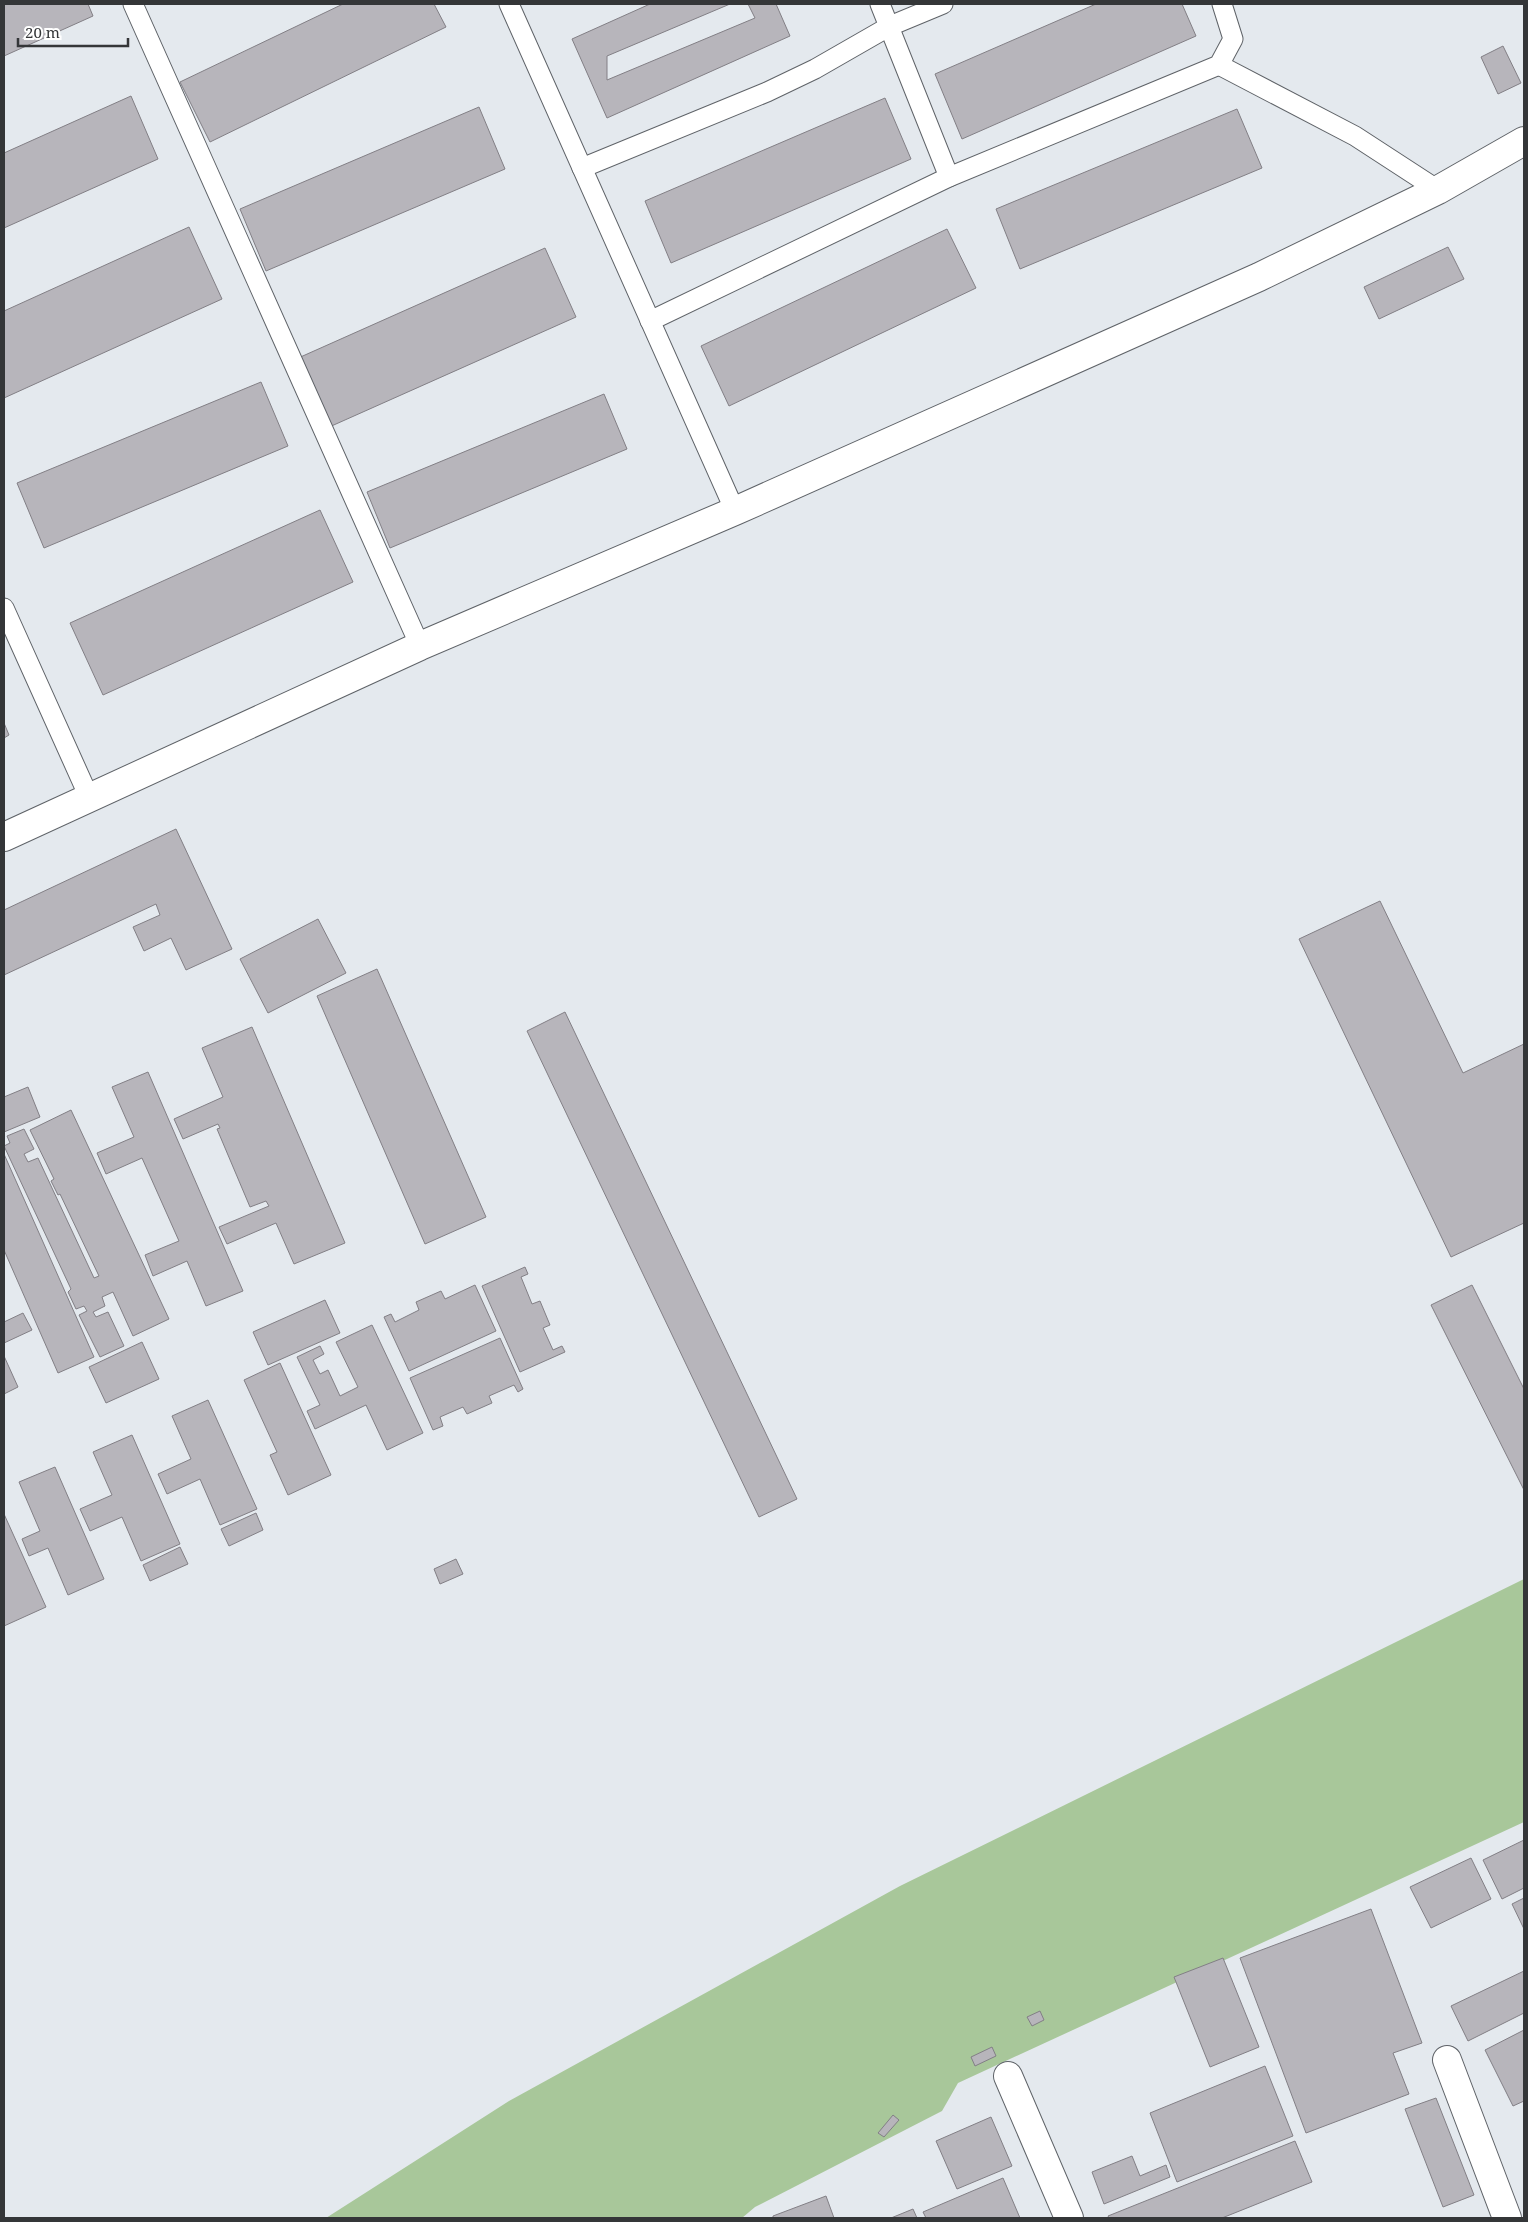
<svg xmlns="http://www.w3.org/2000/svg" width="1528" height="2222" font-family="'Noto Serif',serif">
	<style>
		.green { fill: #a8c79a }
		.building { fill: #b7b5bb; stroke: #827f85 }
		.lines { fill: none; stroke-linecap: round; stroke-linejoin: round }
		.lane-casing { stroke: #5f6368; stroke-width: 21 }
		.street-casing { stroke: #5f6368; stroke-width: 30 }
		.lane { stroke: #fff; stroke-width: 19 }
		.street { stroke: #fff; stroke-width: 28 }
	</style>
	<rect width="100%" height="100%" fill="#e4e9ee"/>
	<path class="green" d="M1524,1579v243l-566,261 -16,28 -187,96 -13,11h-416l183,-117 391,-215z"/>
	<g class="building">
		<path d="M4,4h84l5,12 -89,40z"/>
		<path d="M343,4h91l12,23 -236,115 -30,-60z"/>
		<path d="M650,4h80l-123,52v24l148,-62 -7,-14h28l14,32 -183,82 -35,-79z"/>
		<path d="M1096,4h86l14,32 -234,103 -27,-65z"/>
		<path d="M1503,46l18,37 -23,11 -17,-37z"/>
		<path d="M131,96l27,63 -154,69v-75z"/>
		<path d="M885,98l26,61 -240,104 -26,-62z"/>
		<path d="M479,107l26,62 -239,102 -26,-62z"/>
		<path d="M1237,109l25,59 -242,101 -24,-60z"/>
		<path d="M189,227l33,72 -218,99v-87z"/>
		<path d="M947,229l29,59 -247,118 -28,-60z"/>
		<path d="M1448,247l16,32 -85,40 -15,-32z"/>
		<path d="M545,248l31,69 -249,111 -31,-69z"/>
		<path d="M261,382l27,64 -244,102 -27,-65z"/>
		<path d="M604,394l23,55 -237,99 -23,-56z"/>
		<path d="M320,510l33,72 -250,113 -33,-72z"/>
		<path d="M4,723l5,12 -5,3z"/>
		<path d="M176,829l56,120 -46,21 -15,-32 -27,13 -11,-24 27,-12 -4,-11 -152,71v-65z"/>
		<path d="M1380,901l83,172 61,-29v179l-73,34 -152,-318z"/>
		<path d="M318,919l28,54 -78,40 -28,-54z"/>
		<path d="M377,969l109,248 -61,27 -108,-248z"/>
		<path d="M565,1012l232,487 -38,18 -232,-486z"/>
		<path d="M252,1027l93,216 -51,21 -18,-41 -49,21 -8,-17 50,-21 -3,-5 -16,6 -33,-78 3,-1 -2,-4 -35,15 -9,-20 49,-22 -21,-49z"/>
		<path d="M148,1072l95,219 -37,15 -19,-45 -34,15 -8,-21 34,-14 -37,-83 -36,16 -9,-21 37,-16 -22,-50z"/>
		<path d="M28,1087l12,30 -36,15v-35z"/>
		<path d="M71,1110l98,209 -36,17 -20,-44 -11,5 3,9 -12,6 3,5 12,-5 16,34 -24,11 -21,-42 8,-4 -3,-5 -8,3 -8,-17 3,-3 -67,-143 6,-3 -3,-7 17,-7 10,20 -10,5 4,8 10,-4 56,120 5,-2 -39,-82 -2,1 -7,-14 3,-2 -24,-49z"/>
		<path d="M4,1154l90,203 -36,16 -54,-123z"/>
		<path d="M525,1267l3,7 -7,3 11,27 8,-3 10,24 -7,3 10,22 9,-4 3,6 -45,20 -38,-86z"/>
		<path d="M475,1285l21,46 -87,40 -25,-54 7,-3 4,8 24,-12 -3,-8 25,-11 4,8z"/>
		<path d="M1472,1285l52,104v101l-93,-185z"/>
		<path d="M325,1300l15,33 -72,32 -15,-33z"/>
		<path d="M23,1313l9,17 -28,13v-21z"/>
		<path d="M372,1325l51,108 -36,17 -21,-45 -51,24 -8,-18 13,-6 -23,-48 23,-11 4,8 -11,6 7,14 8,-4 12,26 18,-9 -22,-45z"/>
		<path d="M500,1338l23,51 -5,3 -4,-7 -25,11 3,7 -25,11 -4,-7 -23,10 3,9 -10,4 -23,-52z"/>
		<path d="M142,1342l17,37 -53,24 -17,-36z"/>
		<path d="M4,1356l14,31 -14,7z"/>
		<path d="M280,1363l51,112 -43,20 -18,-40 7,-3 -33,-72z"/>
		<path d="M208,1400l49,109 -37,16 -20,-46 -33,15 -9,-20 33,-15 -19,-43z"/>
		<path d="M132,1435l48,109 -39,17 -19,-44 -32,14 -10,-22 32,-14 -19,-43z"/>
		<path d="M55,1467l49,112 -36,16 -20,-47 -19,8 -7,-17 18,-8 -21,-49z"/>
		<path d="M256,1513l7,17 -34,16 -8,-17z"/>
		<path d="M4,1514l42,93 -42,19z"/>
		<path d="M180,1547l8,17 -38,17 -7,-16z"/>
		<path d="M456,1559l7,15 -23,10 -6,-15z"/>
		<path d="M1524,1840v48l-22,11 -19,-39z"/>
		<path d="M1471,1858l20,41 -60,29 -21,-41z"/>
		<path d="M1524,1898v31l-12,-25z"/>
		<path d="M1371,1909l51,134 -29,10 16,41 -103,39 -66,-175z"/>
		<path d="M1223,1958l36,89 -49,20 -36,-90z"/>
		<path d="M1524,1971v42l-56,28 -17,-35z"/>
		<path d="M1040,2011l4,9 -12,6 -5,-9z"/>
		<path d="M1524,2030v71l-11,5 -28,-56z"/>
		<path d="M992,2047l4,9 -21,10 -4,-9z"/>
		<path d="M1265,2066l28,70 -116,46 -27,-69z"/>
		<path d="M1436,2098l38,97 -31,12 -38,-98z"/>
		<path d="M893,2115l6,5 -15,17 -6,-4z"/>
		<path d="M991,2117l21,49 -55,23 -21,-48z"/>
		<path d="M1295,2141l17,41 -90,36h-113l-1,-2z"/>
		<path d="M1132,2156l8,20 26,-11 4,12 -66,27 -12,-32z"/>
		<path d="M1003,2178l17,40h-94l-3,-6z"/>
		<path d="M826,2196l8,22h-61v-2z"/>
		<path d="M913,2209l4,9h-26z"/>
	</g>
	<g class="lines">
		<g class="lane-casing">
			<g id="lane">
				<path d="M133,4l287,642"/>
				<path d="M509,4l226,507"/>
				<path d="M880,4l69,173"/>
				<path d="M1219,65l136,71 83,54"/>
				<path d="M582,168l185,-76 48,-23 75,-43 53,-22"/>
				<path d="M650,321l299,-144 270,-112 14,-26 -11,-35"/>
				<path d="M4,608l85,189"/>
			</g>
		</g>
		<g class="street-casing">
			<g id="street">
				<path d="M4,837l416,-191 315,-135 524,-234 179,-87 86,-49"/>
				<path d="M1447,2060l60,158"/>
				<path d="M1008,2076l61,142"/>
			</g>
		</g>
		<use href="#lane" class="lane"/>
		<use href="#street" class="street"/>
	</g>
	<rect width="1528" height="2222" fill="none" stroke="#343638" stroke-width="10"/>
	<path d="M18 38v8h110v-8" fill="none" stroke="#343638" stroke-width="2.5"/>
	<text x="25" y="38" font-size="15" fill="#343638" stroke="#ffffff" stroke-width="4" paint-order="stroke">20 m</text>
</svg>
